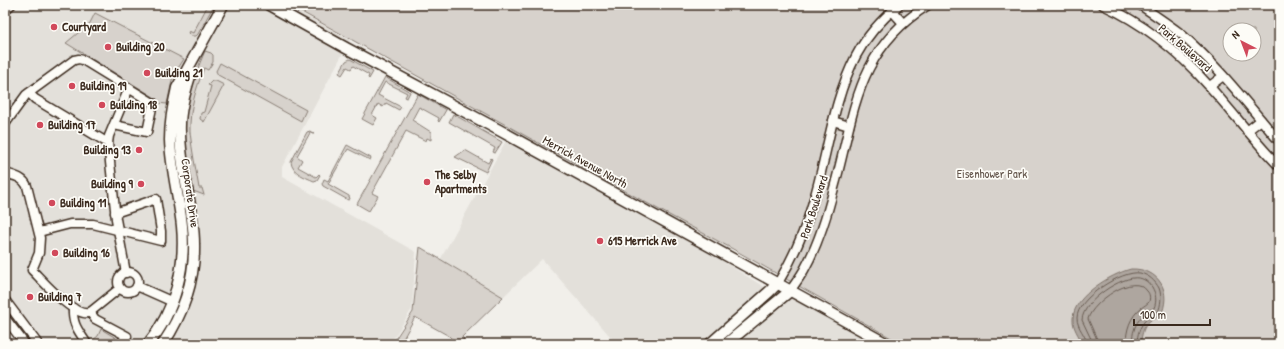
<svg xmlns="http://www.w3.org/2000/svg" width="1284" height="349" font-family="'Patrick Hand',sans-serif">
	<style>
		.built { fill: #e3e0da }
		.green { fill: #d7d2cc; stroke: #897e75; fill-rule: evenodd }
		.water { fill: #aea69f; stroke: #80746b }
		.lines { fill: none; stroke-linecap: round; stroke-linejoin: round }
		.shore { stroke: #695c52; stroke-width: 1 }
		.minor-casing { stroke: #3b2a1e; stroke-width: 11 }
		.major-casing { stroke: #3b2a1e; stroke-width: 13 }
		.minor { stroke: #fdfcf7; stroke-width: 8 }
		.major { stroke: #fdfcf7; stroke-width: 10 }
		.poi-dot { fill: #d1495b; stroke: #fdfcf7; stroke-width: 1.5 }
		.labels { text-anchor: middle; stroke-width: 3.5; stroke-linejoin: round; paint-order: stroke }
		.poi-label { font-size: 12px; font-weight: bold; fill: #3b2a1e; stroke: #fdfcf7; text-anchor: start }
		.street-label { font-size: 12px; fill: #3b2a1e; stroke: #fdfcf7 }
		.park-label { font-size: 12px; fill: #62544a; stroke: #fdfcf7 }
	</style>
	<rect width="100%" height="100%" fill="#f1efea"/>
	<filter id="ink" filterUnits="userSpaceOnUse"><feTurbulence type="fractalNoise" baseFrequency=".025" numOctaves="2"/><feDisplacementMap in="SourceGraphic" scale="8" xChannelSelector="R" yChannelSelector="G"/><feConvolveMatrix kernelMatrix="1 2 1 2 8 2 1 2 1" color-interpolation-filters="sRGB"/></filter>
	<g filter="url(#ink)">
		<g class="built">
			<path d="M5,5h283l62,35 -68,127v10l134,75 -4,57 -22,35h-352l-33,-44z"/>
			<path d="M513,128l143,80 75,40 -7,14 45,28 -61,54h-91l-75,-85 -39,38 -63,-37z"/>
			<path d="M789,289l100,55h-164z"/>
		</g>
		<g class="green">
			<path d="M208,5h6l-16,29 -2,2h-5l-3,-3 1,-2 4,2z"/>
			<path d="M289,5h990v339h-377l-171,-96 -75,-40zM1230,30h24v24h-24z"/>
			<path d="M95,13l89,46 -11,17 -6,28 -10,-1v-4l-91,-56 24,-20z"/>
			<path d="M205,51l6,2 2,2v7l-5,8 -4,-2c-8,21 -15,42 -14,64 2,19 6,38 9,56h3l2,7 -11,-4c-3,-15 -7,-30 -9,-45 -3,-34 8,-65 21,-95z"/>
			<path d="M350,59l23,13 -4,7 -1,-1 1,-3 -16,-9 -2,3 -4,-2 -5,8 -3,-2 7,-12z"/>
			<path d="M220,63l86,47 -5,11 -83,-46 -2,-4z"/>
			<path d="M385,77l25,15 -3,6 -2,-1 2,-4 -22,-11 -7,13 23,12 -2,3 -13,-7 -3,4 -5,-3 -6,11 5,3 -4,7 -11,-6z"/>
			<path d="M212,81h4l8,4 -20,37 -4,-3 1,-6 3,-1 7,-26 -3,-1z"/>
			<path d="M418,94l28,16 -7,12 -1,-1 1,-3 -20,-11 -7,13 19,12v8l-4,-2 -1,3 -20,-10 -34,62 6,3 -9,15 -12,-7z"/>
			<path d="M453,114l49,28 -7,11 -2,-1 2,-4 -46,-26z"/>
			<path d="M310,131l4,3h-1l-3,-1 -13,23 5,4 -4,7 18,10 3,-3 1,1 -3,5 -3,1c-9,-4 -22,-8 -23,-19l16,-30z"/>
			<path d="M347,145l24,13 -1,2 -22,-11 -20,35 21,12 1,3 -2,1 -25,-14 -1,-2 2,-5 4,2z"/>
			<path d="M465,150l23,13 3,-5 1,1 -6,13 -31,-15z"/>
			<path d="M420,247l83,50 -41,40 2,2 -5,5h-2l-8,-8 -34,-19 -12,22 8,5h-19l21,-32z"/>
			<path d="M101,329l15,9 -7,6h-14l-2,-4 5,-4z"/>
		</g>
		<path class="water" d="M1131,269c28,-1 42,23 29,48 -14,1 -19,15 -19,27h-53l-1,-2 -4,2c-4,-8 -11,-17 -10,-26 1,-22 38,-44 58,-49z"/>
		<g class="lines">
			<g class="shore">
				<path d="M1087,344c-1,-9 -10,-16 -10,-26 0,-20 45,-48 63,-45 9,2 15,8 19,15 3,8 2,17 -1,24 -14,5 -21,17 -21,32"/>
				<path d="M1092,344l-1,-5 -9,-19c1,-19 40,-45 57,-42 6,1 10,5 13,9 4,7 5,14 2,21 -15,7 -22,19 -22,36"/>
				<path d="M1098,344l-2,-7 -8,-18c4,-16 46,-48 59,-28 3,3 3,7 2,11 -2,2 -5,4 -8,6 -11,9 -15,22 -15,36"/>
			</g>
			<g class="minor-casing">
				<g id="minor">
					<path d="M1103,5c40,18 76,47 106,81 24,26 45,55 70,80"/>
					<path d="M1140,5c13,9 27,18 40,28 37,31 67,71 99,108"/>
					<path d="M5,10l6,-5"/>
					<path d="M892,11l11,12"/>
					<path d="M1210,86l13,-10"/>
					<path d="M29,93l6,6 73,44"/>
					<path d="M833,121l16,5"/>
					<path d="M5,124l21,-29 48,-35 5,-1 4,1 70,43 -6,29 -33,-7"/>
					<path d="M1247,131l14,-11"/>
					<path d="M5,173c9,3 18,4 22,13l13,52 -1,15 -7,17c11,11 42,47 57,43l31,-25"/>
					<path d="M39,232l31,-8h23l68,17v-10l-5,-32 -41,14"/>
					<circle cx="128" cy="282" r="10"/>
					<path d="M126,273l-10,-54 -8,-76 1,-7 20,-48"/>
					<path d="M778,283c15,-25 27,-52 35,-81 15,-48 19,-100 43,-146 10,-19 26,-37 43,-51"/>
					<path d="M137,286l36,16"/>
					<path d="M790,291c5,-7 10,-14 14,-21 14,-25 23,-54 30,-82 21,-75 21,-137 94,-183"/>
					<path d="M5,300l33,44"/>
					<path d="M73,308c-1,17 6,23 14,36"/>
					<path d="M90,312l5,7 32,17 -7,8"/>
					<path d="M5,318l20,26"/>
				</g>
			</g>
			<g class="major-casing">
				<g id="major">
					<path d="M269,5l77,43 153,82 388,214"/>
					<path d="M148,344c27,-32 38,-77 34,-118 -3,-29 -11,-57 -12,-86 0,-18 3,-35 7,-52l46,-83"/>
					<path d="M163,344c20,-30 32,-64 31,-100 0,-38 -14,-74 -14,-112 -1,-20 5,-40 11,-59"/>
					<path d="M710,344l59,-52 9,-9"/>
					<path d="M726,344l64,-53"/>
				</g>
			</g>
			<use href="#minor" class="minor"/>
			<use href="#major" class="major"/>
		</g>
	</g>
	<g class="poi-dot">
		<circle cx="54" cy="27" r="4"/>
		<circle cx="108" cy="47" r="4"/>
		<circle cx="147" cy="73" r="4"/>
		<circle cx="72" cy="86" r="4"/>
		<circle cx="102" cy="105" r="4"/>
		<circle cx="40" cy="125" r="4"/>
		<circle cx="139" cy="150" r="4"/>
		<circle cx="427" cy="182" r="4"/>
		<circle cx="141" cy="184" r="4"/>
		<circle cx="52" cy="203" r="4"/>
		<circle cx="600" cy="241" r="4"/>
		<circle cx="55" cy="253" r="4"/>
		<circle cx="30" cy="297" r="4"/>
	</g>
	<g class="labels">
		<g class="poi-label">
			<text x="62" y="31">Courtyard</text>
			<text x="116" y="51">Building 20</text>
			<text x="155" y="77">Building 21</text>
			<text x="80" y="90">Building 19</text>
			<text x="110" y="109">Building 18</text>
			<text x="48" y="129">Building 17</text>
			<text x="131" y="154" text-anchor="end">Building 13</text>
			<text x="435" y="179">The Selby<tspan x="435" dy="14">Apartments</tspan></text>
			<text x="133" y="188" text-anchor="end">Building 9</text>
			<text x="60" y="207">Building 11</text>
			<text x="608" y="245">615 Merrick Ave</text>
			<text x="63" y="257">Building 16</text>
			<text x="38" y="301">Building 7</text>
		</g>
		<g class="street-label">
			<text transform="translate(1185 48) rotate(41)" y="4">Park Boulevard</text>
			<text transform="translate(585 162) rotate(29)" y="4">Merrick Avenue North</text>
			<text transform="translate(190 193) rotate(82)" y="4">Corporate Drive</text>
			<text transform="translate(814 207) rotate(-72)" y="4">Park Boulevard</text>
		</g>
		<g class="park-label">
			<text x="992" y="178">Eisenhower Park</text>
		</g>
	</g>
	<rect width="1284" height="349" fill="none" stroke="#fdfcf7" stroke-width="20"/>
	<rect x="10" y="10" width="1264" height="329" fill="none" stroke="#3b2a1e" stroke-width="1.5" filter="url(#ink)"/>
	<g transform="translate(1242 42) rotate(318)"><circle r="19" fill="#fdfcf7" stroke="#afa8a0"/>
	<path d="M0-3L7 15L0 10L-7 15Z" fill="#d1495b"/>
	<text y="-6" font-size="11" font-weight="bold" text-anchor="middle" fill="#3b2a1e">N</text>
	</g>
	<path d="M1134 319v6h76v-6" fill="none" stroke="#3b2a1e" stroke-width="2"/>
	<text x="1140" y="319" font-size="12" fill="#3b2a1e" stroke="#fdfcf7" stroke-width="3" paint-order="stroke">100 m</text>
</svg>
